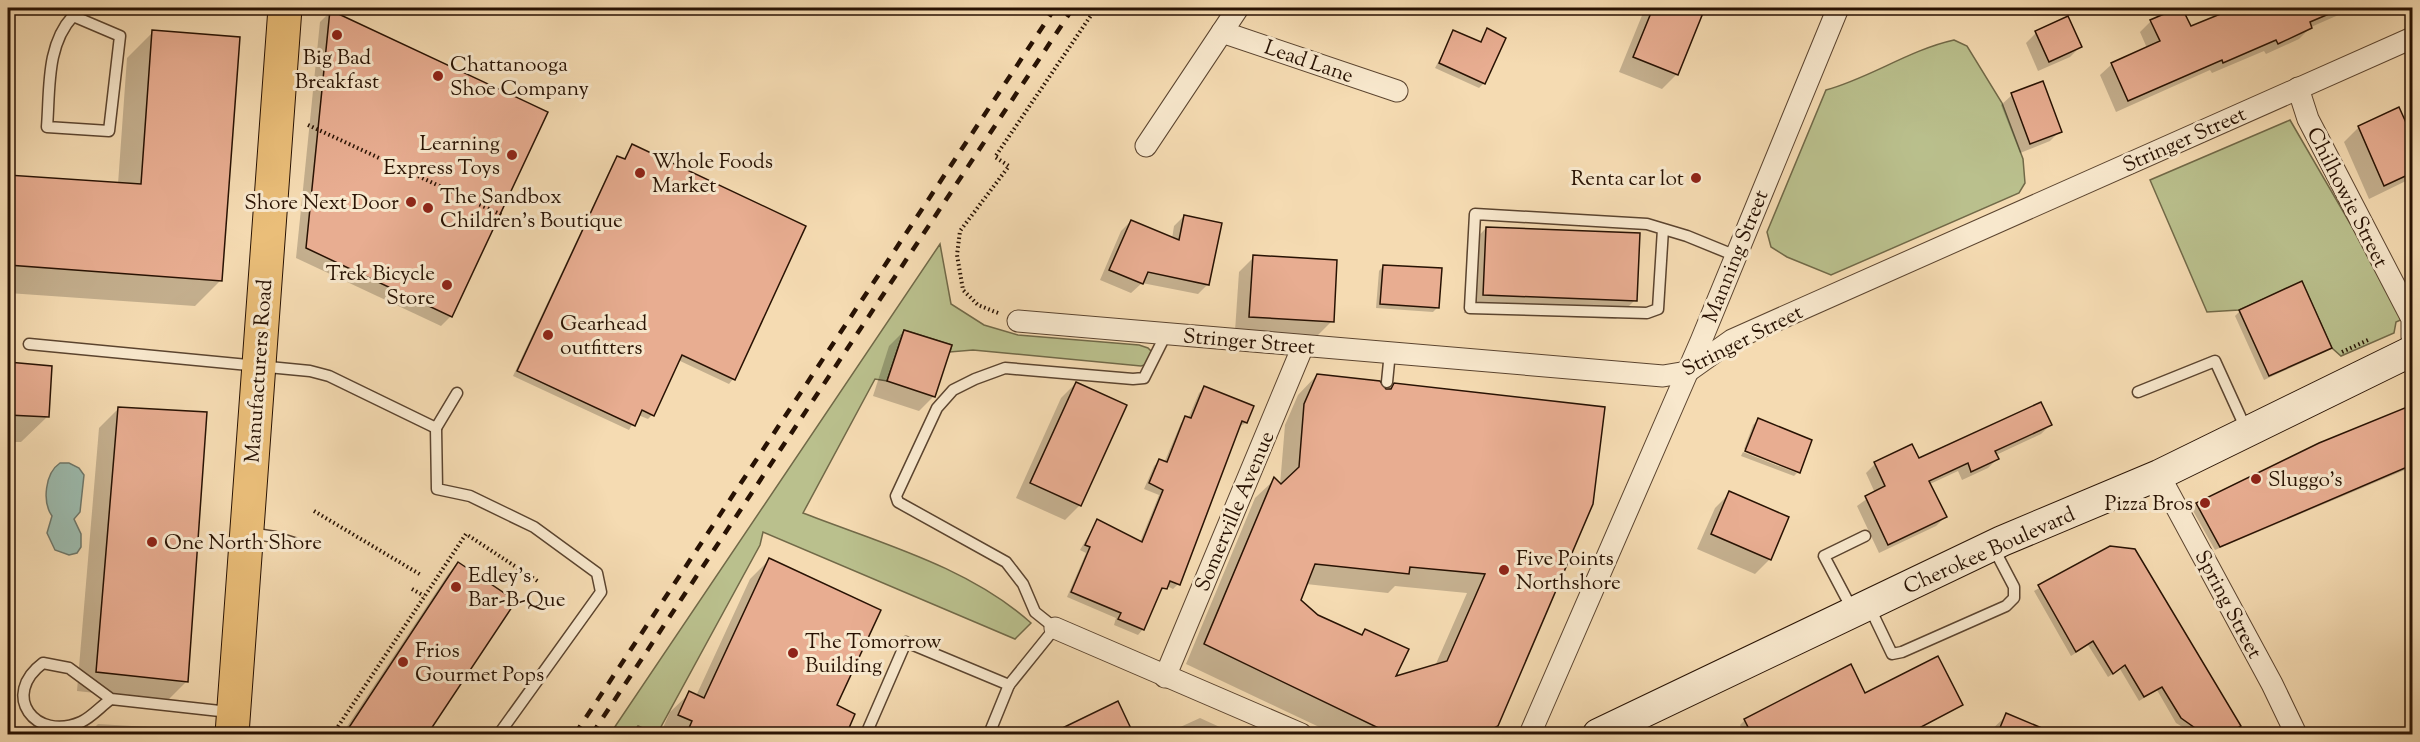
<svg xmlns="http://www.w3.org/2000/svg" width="2420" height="742" font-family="'Sorts Mill Goudy',serif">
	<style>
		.green { fill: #bac08d; stroke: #716948; stroke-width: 1.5 }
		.water { fill: #9cbbae; stroke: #6e776a; stroke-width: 1.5 }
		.shadow { fill: #0003; fill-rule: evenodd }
		.building { fill: #e8ad91; stroke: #281203; stroke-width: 1.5; fill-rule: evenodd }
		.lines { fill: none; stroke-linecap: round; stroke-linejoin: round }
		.service-casing { stroke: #5b442f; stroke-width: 13 }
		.minor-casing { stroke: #5b442f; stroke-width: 23 }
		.secondary-casing { stroke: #281203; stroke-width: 32 }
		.primary-casing { stroke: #281203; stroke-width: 35 }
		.path { stroke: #281203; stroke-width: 4; stroke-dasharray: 1.5 3; stroke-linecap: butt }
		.service { stroke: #f8e8cd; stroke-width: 10 }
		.minor { stroke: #f8e8cd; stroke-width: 21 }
		.secondary { stroke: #f8e8cd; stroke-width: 30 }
		.primary { stroke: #eabe79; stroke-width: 33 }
		.rail { stroke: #281203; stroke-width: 4.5; stroke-dasharray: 10 10; stroke-linecap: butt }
		.poi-dot { fill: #8f2418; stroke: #f8e8cd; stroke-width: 2 }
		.labels { text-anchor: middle; stroke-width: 6; stroke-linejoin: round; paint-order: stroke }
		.poi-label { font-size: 21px; fill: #281203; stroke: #f8e8cd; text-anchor: start }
		.street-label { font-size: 21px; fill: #281203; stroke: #f8e8cd }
	</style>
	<rect width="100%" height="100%" fill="#f5dbb2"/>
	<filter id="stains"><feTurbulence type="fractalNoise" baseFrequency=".00333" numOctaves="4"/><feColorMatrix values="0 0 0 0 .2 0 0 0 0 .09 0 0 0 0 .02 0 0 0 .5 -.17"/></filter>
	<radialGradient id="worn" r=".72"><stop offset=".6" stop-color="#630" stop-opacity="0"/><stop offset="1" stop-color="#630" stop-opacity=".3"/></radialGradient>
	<g class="green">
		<path d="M1954,40l13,6 35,57 21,56 2,24 -6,10 -188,82 -44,-18 -16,-10 -4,-15 59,-142c44,-12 83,-40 128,-50z"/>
		<path d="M2290,120l115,198 -9,4 -2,11 -53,23 -9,-8 -30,-66 -63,28 -32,2 -57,-132z"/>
		<path d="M940,244l11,60 33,21 34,10 121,10 9,3 4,4 -4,12 -7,2 -168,-16 -23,2 2,-7 -48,-15 -17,51 -12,-2 -72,134c77,30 166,54 228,110l-16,16 -252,-107 -3,13 -103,189 -19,-8 -6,8h-22z"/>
	</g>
	<path class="water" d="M60,463h9l10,5 5,7 -4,37 -6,7 7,15v13l-4,6 -8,2 -14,-5 -8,-17 5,-17c-10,-14 -7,-43 8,-53z"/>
	<g class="shadow">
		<path d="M1645,8h58l-26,66 -15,15 -43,-17z"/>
		<path d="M2181,8l9,20 49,-20h109l-5,5 -32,14 -12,12 -33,15 -2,-3 -52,22 -2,-3 -94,42 -16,-37 12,-11 35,-16 -7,-16 11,-11z"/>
		<path d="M330,12l121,304 -10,10 -145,-68 24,-236z"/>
		<path d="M1487,30l-3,53 -5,5 -44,-20 19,-36 25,11z"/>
		<path d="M153,32l68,248 -26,26 -187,-13v-117l110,8 9,-126z"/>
		<path d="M2036,33l44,14 -10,10 -32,14 -12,-28z"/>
		<path d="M2042,83l18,48 -10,10 -30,12 -19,-48 11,-10z"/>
		<path d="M2399,109l13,31v38l-43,21 -25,-57 15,-15z"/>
		<path d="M632,146l101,233 -4,5 -51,-24 -26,55 -4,4 -10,-4 -9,15 -116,-54 100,-213 5,-5 5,2z"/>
		<path d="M1184,216l24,68 -10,10 -56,-11 -11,10 -31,-13 21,-49 10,-10 41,18 2,-13z"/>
		<path d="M1486,228l149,72 -19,19 -152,-6 3,-65z"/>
		<path d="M1254,257l78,64 -15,15 -82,-5 4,-59z"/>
		<path d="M1383,266l55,41 -5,5 -57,-4 3,-37z"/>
		<path d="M2240,311l90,37 -5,4 -61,28 -29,-64z"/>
		<path d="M904,331l30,65 -15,15 -46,-15 16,-50z"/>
		<path d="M8,364l42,4 -3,49 -26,25h-13z"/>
		<path d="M1317,375l68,16 10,-7 208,24 -106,317 -10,9h-153l-148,-70 69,-166 19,-18 6,5 5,-60 13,-30zM1306,584l82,9 7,-7 72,7 -32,73 -41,13 -29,-48 -6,5 -42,-19 -18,-16z"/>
		<path d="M1076,383l4,122 -15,15 -49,-22 45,-100z"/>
		<path d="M1205,388l47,19 -6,16 -8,4 -60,157 -5,5 -6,-3 -9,7 -15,36 -5,6 -24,-10 2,-7 -49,-21 19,-44 -6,-3 17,-29 43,21 19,-47 -15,-6 10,-23 6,-6 4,3 17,-40 5,-5 2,1 11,-26z"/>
		<path d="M2412,407v60l-197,83 -23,-41 5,-5 123,-59z"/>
		<path d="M119,408l86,5 -19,269 -19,19 -90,-10 22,-263z"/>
		<path d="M1758,420l40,50 -54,-21 9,-24z"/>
		<path d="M2050,425l-9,9 -45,21 1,4 -9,9 -26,12 -4,-9 -28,13 15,33 -9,9 -57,27 -22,-47 18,-13 -9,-20 9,-9 36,-18 7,14z"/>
		<path d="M1743,452l54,21 -3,3 -53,-20z"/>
		<path d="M1730,493l40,66 -15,15 -58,-25 18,-41z"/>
		<path d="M2110,548l129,178 -5,5 -6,3h-34l-18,-11 -19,-33 -18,11 -19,-32 -12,8 -20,-32 -17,11 -37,-65z"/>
		<path d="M769,560l66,146 9,28h-184l10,-22 20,-19 6,3 54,-117z"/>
		<path d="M458,564l-33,170h-83l106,-160z"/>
		<path d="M1865,695l97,10 -54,29h-163l-5,-9 5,-5z"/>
		<path d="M2007,715l46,19h-66z"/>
		<path d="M1200,718l35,16h-70z"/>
		<path d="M98,724l85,5v5h-95z"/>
		<path d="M2412,724v10h-4z"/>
	</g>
	<g class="building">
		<path d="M1653,8h52l-27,67 -45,-18z"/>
		<path d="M2178,8h4l9,18 44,-18h108l-33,14 2,6 -34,16 -2,-4 -53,23 -1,-3 -94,41 -17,-38 49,-22 -10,-21z"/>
		<path d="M330,10l218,102 -96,205 -146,-69z"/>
		<path d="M2068,16l14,31 -33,15 -14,-31z"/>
		<path d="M1487,28l19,10 -21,46 -46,-21 14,-33 28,12z"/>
		<path d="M152,30l88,7 -18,244 -214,-16v-90l133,9z"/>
		<path d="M2043,81l19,51 -32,12 -19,-51z"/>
		<path d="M2399,107l13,29v37l-28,13 -26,-60z"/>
		<path d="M632,144l174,82 -71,154 -53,-25 -28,61 -12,-6 -7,16 -118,-55 100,-215 8,3z"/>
		<path d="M1184,215l38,8 -13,62 -61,-13 -5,12 -34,-14 22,-50 48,20z"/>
		<path d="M1486,227l154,6 -3,68 -154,-6z"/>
		<path d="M1253,255l84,5 -3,62 -85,-5z"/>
		<path d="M1383,265l59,3 -3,40 -59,-4z"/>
		<path d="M2302,281l30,67 -63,28 -30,-66z"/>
		<path d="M904,330l48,15 -17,52 -48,-16z"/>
		<path d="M8,362l44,4 -3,51 -41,-2z"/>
		<path d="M1317,374l63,7 6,8h5l3,-6 211,24 -12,97 -95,222 -18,9h-87l-189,-91 70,-167 7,7 18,-17 5,-63zM1315,564l94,10 1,-7 75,7 -38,87 -51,15 13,-27 -44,-20 -3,6 -44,-20 -17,-15z"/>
		<path d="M1076,382l51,23 -46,101 -51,-23z"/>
		<path d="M1204,386l50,20 -7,17 -5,-2 -62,164 -10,-4 -3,8 -5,-1 -18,42 -26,-11 3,-6 -50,-21 19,-45 -5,-2 12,-26 45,23 21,-52 -14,-7 10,-24 8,3 18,-46 6,2z"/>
		<path d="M2041,402l11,23 -57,26 4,8 -28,13 -3,-9 -39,18 18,36 -59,28 -23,-49 20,-10 -11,-24 38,-18 7,14z"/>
		<path d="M2412,405v60l-192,82 -24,-44 123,-60z"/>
		<path d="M118,407l89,5 -19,270 -92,-10z"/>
		<path d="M1758,418l54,22 -12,33 -55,-22z"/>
		<path d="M1729,491l60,26 -18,43 -60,-26z"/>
		<path d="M2110,546l25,3 106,177 -14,9h-22l-24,-17 -19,-31 -18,10 -19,-32 -12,9 -20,-33 -17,11 -38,-67z"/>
		<path d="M769,558l112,52 -44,95 18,9 -9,21h-160l6,-14 -14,-6 11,-24 15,7z"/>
		<path d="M458,562l58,39 -89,134h-83z"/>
		<path d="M1938,656l25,49 -57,30h-154l-8,-16 107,-55 14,29z"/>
		<path d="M1118,701l16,34h-86z"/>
		<path d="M2006,713l50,21v1h-59z"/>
	</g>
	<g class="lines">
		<g class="service-casing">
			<g id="service">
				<path d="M73,16c-27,29 -23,73 -26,111l62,4 11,-95 -47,-20 3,-8"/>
				<path d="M1663,229l-5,80 -11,4 -177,-5 5,-94 172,10 40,12 49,20"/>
				<path d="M29,344l281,27 19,5 107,52 21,-35"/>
				<path d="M1387,382l3,-30"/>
				<path d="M2138,392l77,-31 31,68"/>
				<path d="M436,428l1,61 33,7 64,31 63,46 4,19 -102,142"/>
				<path d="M250,533l25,4 22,7"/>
				<path d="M1869,606l23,48 10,-2 104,-46 8,-8v-11l-21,-40"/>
				<path d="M1852,609l-28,-53 41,-20"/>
				<path d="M111,699c-10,7 -19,18 -30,23 -46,20 -81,-27 -38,-59l26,5 42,31 118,13"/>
				<path d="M866,734l40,-92 103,43 46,-57 -20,-16 -12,-28 -17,-22 -108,-60 -2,-6 41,-88 16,-18 22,-11 30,-11 128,11 11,-1 22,-44"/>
				<path d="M989,734l20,-49"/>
			</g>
		</g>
		<g class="minor-casing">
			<g id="minor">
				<path d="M1222,32l175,59"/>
				<path d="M2298,88l10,31 104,200v18"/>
				<path d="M1146,146l92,-138"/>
				<path d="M1018,321l645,55 24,-4 45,-32 680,-302"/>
				<path d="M2159,475l113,209 24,50"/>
				<path d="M1055,628l246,106"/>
				<path d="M1165,677l138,-331"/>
				<path d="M1530,734l171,-393 137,-333"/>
			</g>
		</g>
		<g class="secondary-casing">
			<path id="secondary" d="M1598,734l404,-193 157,-66 253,-124"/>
		</g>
		<g class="primary-casing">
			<path id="primary" d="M232,734l53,-726"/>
		</g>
		<g class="path">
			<path d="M308,125l194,90"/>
			<path d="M998,313l-20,-8 -15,-15 -6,-35 3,-24 49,-65 -14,-9 101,-149"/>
			<path d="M2342,352l26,-12"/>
			<path d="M314,511l107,64"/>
			<path d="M412,589l12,7"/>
			<path d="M314,729l8,5"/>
			<path d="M333,734l133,-200 73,48"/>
		</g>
		<use href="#service" class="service"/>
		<use href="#minor" class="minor"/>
		<use href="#secondary" class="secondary"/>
		<use href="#primary" class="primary"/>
		<g class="rail">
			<path d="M575,734l480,-726"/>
			<path d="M592,734l481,-726"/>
		</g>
	</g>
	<g class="poi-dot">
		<circle cx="337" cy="35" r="6"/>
		<circle cx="438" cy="76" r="6"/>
		<circle cx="512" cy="155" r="6"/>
		<circle cx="640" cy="173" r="6"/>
		<circle cx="1696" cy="178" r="6"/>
		<circle cx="411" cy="202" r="6"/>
		<circle cx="428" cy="208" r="6"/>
		<circle cx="447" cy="285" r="6"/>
		<circle cx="548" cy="335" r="6"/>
		<circle cx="2256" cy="479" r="6"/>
		<circle cx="2205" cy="503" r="6"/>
		<circle cx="152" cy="542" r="6"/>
		<circle cx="1504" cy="570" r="6"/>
		<circle cx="456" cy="587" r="6"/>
		<circle cx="793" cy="653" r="6"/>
		<circle cx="403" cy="662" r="6"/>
	</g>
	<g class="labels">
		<g class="poi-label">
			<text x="337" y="64" text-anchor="middle">Big Bad<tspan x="337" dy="24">Breakfast</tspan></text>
			<text x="450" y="71">Chattanooga<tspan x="450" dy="24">Shoe Company</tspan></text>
			<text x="500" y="150" text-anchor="end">Learning<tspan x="500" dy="24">Express Toys</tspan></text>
			<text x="652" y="168">Whole Foods<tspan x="652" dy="24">Market</tspan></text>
			<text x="1684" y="185" text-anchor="end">Renta car lot</text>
			<text x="440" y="203">The Sandbox<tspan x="440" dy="24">Children's Boutique</tspan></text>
			<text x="399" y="209" text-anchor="end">Shore Next Door</text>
			<text x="435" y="280" text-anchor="end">Trek Bicycle<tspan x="435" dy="24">Store</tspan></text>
			<text x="560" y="330">Gearhead<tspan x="560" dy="24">outfitters</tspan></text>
			<text x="2268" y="486">Sluggo's</text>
			<text x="2193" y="510" text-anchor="end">Pizza Bros</text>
			<text x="164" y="549">One North Shore</text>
			<text x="1516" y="565">Five Points<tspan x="1516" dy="24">Northshore</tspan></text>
			<text x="468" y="582">Edley's<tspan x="468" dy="24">Bar-B-Que</tspan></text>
			<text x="805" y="648">The Tomorrow<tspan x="805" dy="24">Building</tspan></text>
			<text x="415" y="657">Frios<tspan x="415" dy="24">Gourmet Pops</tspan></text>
		</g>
		<g class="street-label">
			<text transform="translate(1309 61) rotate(19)" y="7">Lead Lane</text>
			<text transform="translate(2184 139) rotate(-24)" y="7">Stringer Street</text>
			<text transform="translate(2348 197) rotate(63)" y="7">Chilhowie Street</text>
			<text transform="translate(1735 256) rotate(-68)" y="7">Manning Street</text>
			<text transform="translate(1742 340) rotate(-27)" y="7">Stringer Street</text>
			<text transform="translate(1249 341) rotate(5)" y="7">Stringer Street</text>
			<text transform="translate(258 371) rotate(-86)" y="7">Manufacturers Road</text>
			<text transform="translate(1234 511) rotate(-67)" y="7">Somerville Avenue</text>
			<text transform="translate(1989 550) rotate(-24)" y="7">Cherokee Boulevard</text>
			<text transform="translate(2229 604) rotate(62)" y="7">Spring Street</text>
		</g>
	</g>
	<rect width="2420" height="742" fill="none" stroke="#f5dbb2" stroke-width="30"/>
	<rect x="9" y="9" width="2402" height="724" fill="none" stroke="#281203" stroke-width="3"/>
	<rect x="15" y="15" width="2390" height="712" fill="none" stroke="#281203" stroke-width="1.5"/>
	<rect width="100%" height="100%" filter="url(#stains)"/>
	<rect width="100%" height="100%" fill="url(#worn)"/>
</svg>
